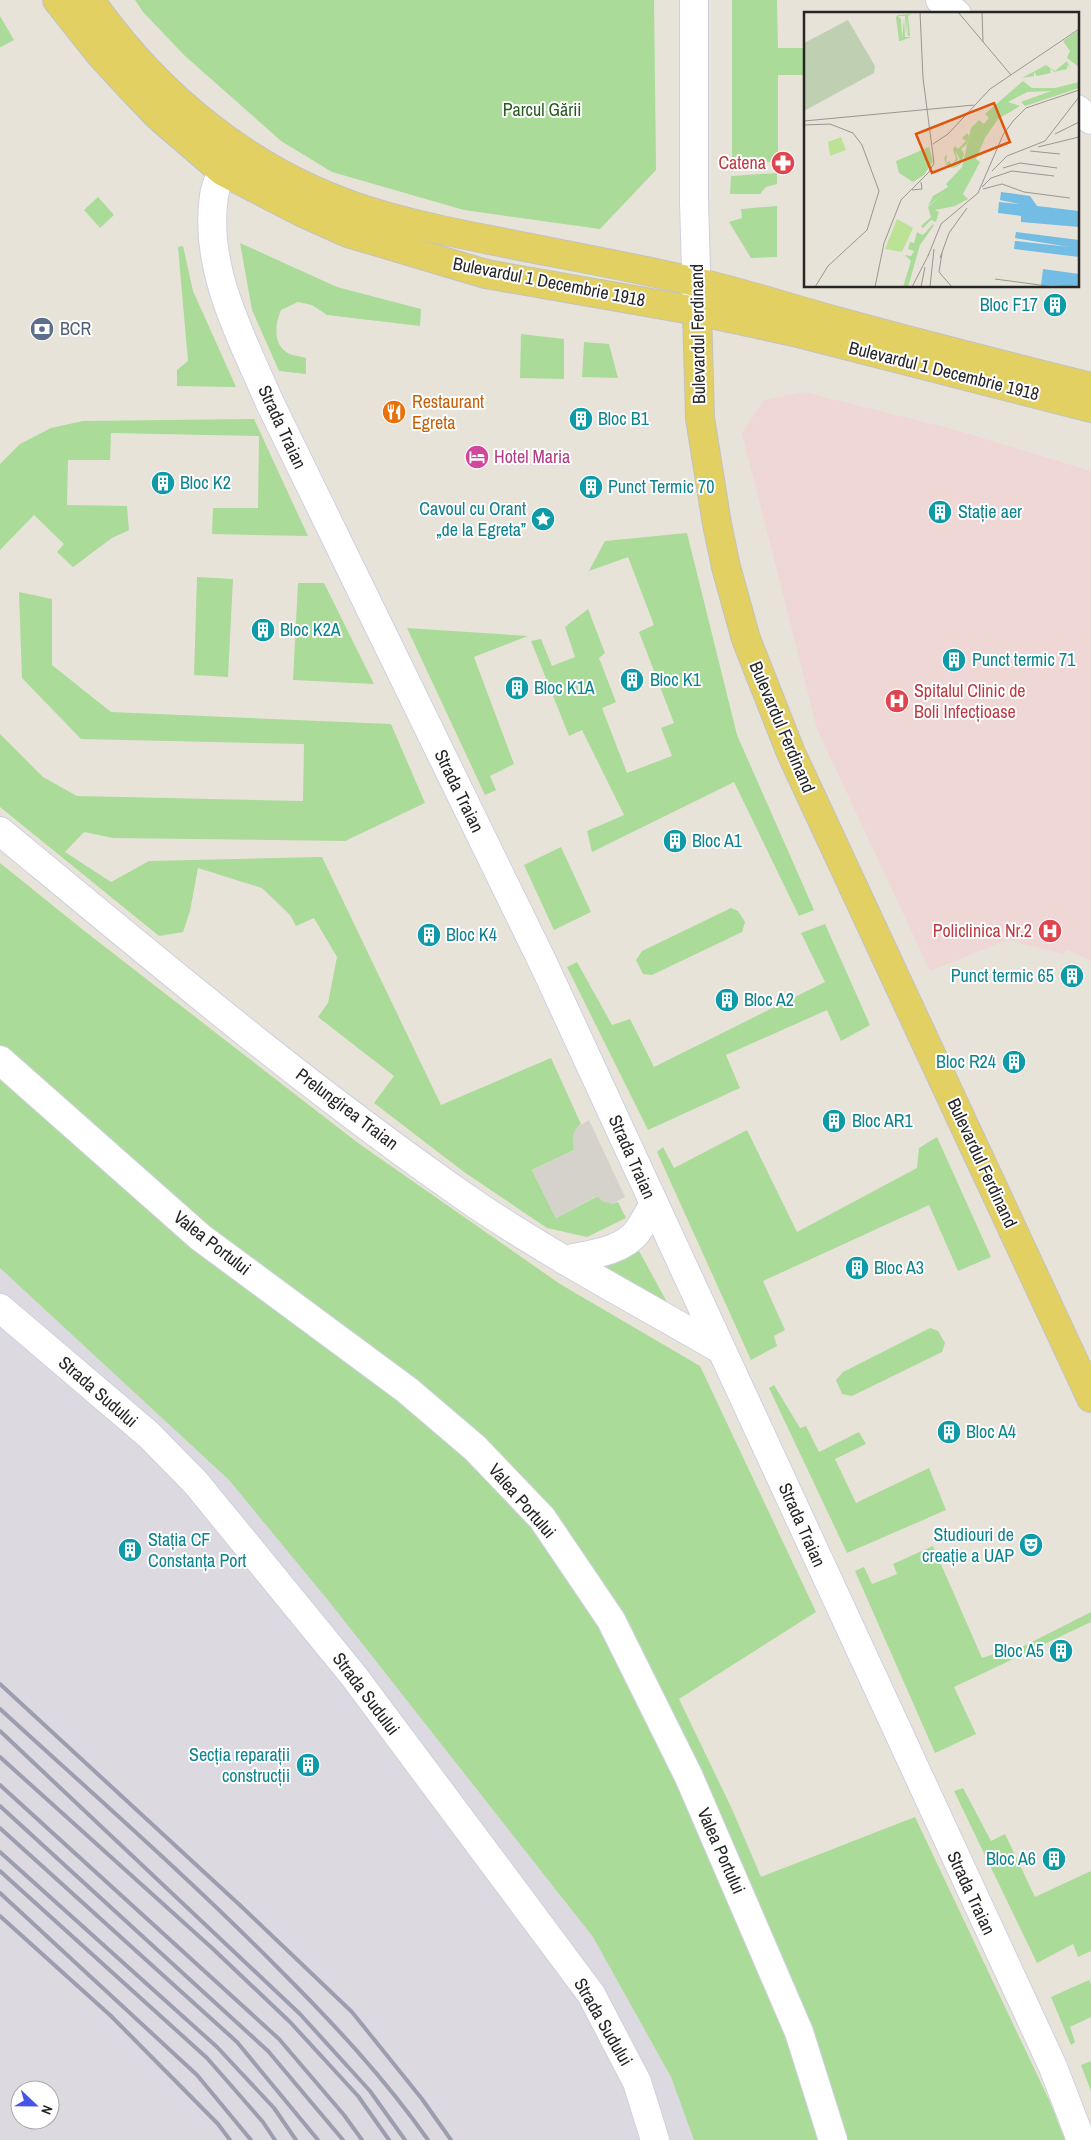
<svg xmlns="http://www.w3.org/2000/svg" width="1091" height="2140" font-family="'Archivo Narrow',sans-serif">
	<style>
		.industrial { fill: #dcd9e1; fill-rule: evenodd }
		.medical { fill: #efd7d6 }
		.green { fill: #aadb99 }
		.plaza { fill: #d5d2cb }
		.lines { fill: none; stroke-linecap: round; stroke-linejoin: round }
		.minor-casing { stroke: #ced0df; stroke-width: 30 }
		.major-casing { stroke: #c2c2c2; stroke-width: 30 }
		.minor { stroke: #fff; stroke-width: 28 }
		.major { stroke: #e3d063; stroke-width: 28 }
		.rail { stroke: #9c9eaf; stroke-width: 4 }
		.labels { text-anchor: middle; stroke-width: 4; stroke-linejoin: round; paint-order: stroke }
		.park-label { font-size: 18px; fill: #265b1e; stroke: #fff }
		.health-label { font-size: 18px; fill: #be3a42; stroke: #fff; text-anchor: end }
		.street-label { font-size: 18px; fill: #262626; stroke: #fff }
		.culture-label { font-size: 18px; fill: #0d838f; stroke: #fff; text-anchor: start }
		.service-label { font-size: 18px; fill: #4e5e75; stroke: #fff; text-anchor: start }
		.food-label { font-size: 18px; fill: #c56008; stroke: #fff; text-anchor: start }
		.hotel-label { font-size: 18px; fill: #b23c85; stroke: #fff; text-anchor: start }
		.inset-road { fill: none; stroke: #9a9791; stroke-width: 1 }
		.view { fill: #de560d; fill-opacity: 0.15; stroke: #de560d; stroke-width: 2.5 }
		.inset-edge { fill: none; stroke: #262626; stroke-width: 2.5 }
	</style>
	<rect width="100%" height="100%" fill="#e8e3d9"/>
	<path class="industrial" d="M0,1268l229,212 102,124 262,333 78,140 23,63h-694zM20,2090h30v30h-30z"/>
	<path class="medical" d="M804,392l152,38 135,41v490l-25,-12 -2,5 -57,-14 -77,31 -113,-242 -75,-296 22,-33z"/>
	<g class="green">
		<path d="M135,0h519l2,170 -56,59 -136,-19 -132,-38 -51,-31 -96,-85 -42,-44z"/>
		<path d="M732,0h45l1,48h27v27h-27v87h-46z"/>
		<path d="M0,16l14,24 -13,7h-1z"/>
		<path d="M777,173v11l-11,3 -6,7h-30l1,-18z"/>
		<path d="M98,197l16,18 -14,13 -16,-18z"/>
		<path d="M777,206v51l-26,1 -22,-36 13,-4 -1,-9z"/>
		<path d="M240,243l97,44 84,22 -1,17 -93,-11 -15,-10 -14,-3 -17,8c-6,14 -9,36 9,44 4,2 11,2 16,4v16l-27,-3 -27,-61z"/>
		<path d="M183,246l10,45 43,96 -59,-1v-16l11,-9 -10,-114z"/>
		<path d="M521,334l43,5v40l-44,-1z"/>
		<path d="M584,342l25,2 9,34 -36,-1z"/>
		<path d="M254,419l54,117 -96,-2 1,-26h45l1,-72 -148,-3 -1,27h-42l-1,45 60,1 2,24 -17,8 -39,29 -16,-15 7,-8 -30,-29 -34,35v-86l20,-20 31,-16 32,-7z"/>
		<path d="M687,533l50,202 77,175 -15,6 -65,-134 -142,70 -5,-21 37,-16 -42,-85 -13,6 -38,-95 10,-2 11,27 23,-9 -10,-30 23,-18 17,44 -6,5 17,44 -14,6 25,65 45,-17 -11,-28 13,-5 -35,-91 15,-7 -26,-68 -39,14 16,-30z"/>
		<path d="M197,577l36,2 -5,98 -34,-2z"/>
		<path d="M298,583h26l50,101 -81,-4z"/>
		<path d="M19,592l33,7v66l59,47 280,12 34,79 -80,38 -232,-3 -29,-6 -19,20 46,30 38,-21 173,-4 119,248 110,-47 30,66c-9,7 -8,15 -7,26l-42,20 24,48 42,-22 14,8 6,-2 8,16 -39,19 -40,-9 -83,-56 -90,-69 20,-27 -76,-59 10,-14 9,-46 -23,-39 -18,8 -6,-11 -28,-27 -64,-20 -8,43 -7,21 -24,4 -159,-129v-73l43,43 34,19 226,5 1,-57 -223,-5 -59,-61z"/>
		<path d="M407,628l121,8 -54,21 40,107 -24,12 6,14 -11,5z"/>
		<path d="M561,847l30,65 -37,18 -30,-65z"/>
		<path d="M0,863l87,70 271,210 202,141 140,82 116,246 -137,87 53,110 29,68 154,-60 135,285 15,38h-371l-23,-63 -78,-140 -262,-333 -102,-124 -229,-212z"/>
		<path d="M731,908l7,3 7,11 -3,10 -90,43 -9,-1 -7,-14 6,-9z"/>
		<path d="M825,924l45,101 -29,16 -14,-31 -101,45 14,33 -92,42 -81,-163 10,-5 35,63 18,-6 24,48 171,-85 -24,-49z"/>
		<path d="M747,1130l50,102 120,-64 2,-20 18,-11 54,120 -33,14 -29,-66 -166,76 22,49 -11,6 3,10 -26,14 -94,-208 6,-5 11,21z"/>
		<path d="M639,1251l28,51 -56,-26 -11,-8 3,-7 25,-4z"/>
		<path d="M930,1328l8,3 7,12 -3,9 -90,44 -10,-2 -6,-14 7,-8z"/>
		<path d="M774,1385l26,43 6,-2 13,26 40,-20 7,12 -31,15 21,44 73,-35 17,42 -99,43 -78,-165z"/>
		<path d="M933,1546l49,112 15,-5 9,2 85,-43v10l-137,65 22,47 -41,19 -80,-182 9,-4 8,17 25,-10 -4,-10z"/>
		<path d="M963,1788l28,53 14,-7 30,63 56,-26v80l-13,6 -5,-13 -36,19 -83,-172z"/>
		<path d="M1089,1980l2,4v33l-21,10 5,15 -4,3 -20,-48z"/>
		<path d="M1091,2061v30l-10,-26z"/>
	</g>
	<path class="plaza" d="M589,1120l36,77 -13,7 -10,-3 -5,-5 -41,22 -24,-48 42,-20 -1,-13 3,-9z"/>
	<g class="lines">
		<g class="minor-casing">
			<g id="minor">
				<path d="M694,0v202l3,104"/>
				<path d="M940,0l17,14"/>
				<path d="M1077,109l14,11"/>
				<path d="M222,171c-3,8 -7,17 -8,25 -11,72 28,142 55,205l275,564 509,1102 28,73"/>
				<path d="M0,831c156,129 311,260 478,375 78,52 161,96 242,143"/>
				<path d="M0,1060l200,177 207,153 68,58 67,70 69,102 78,157 110,255 34,108"/>
				<path d="M564,1260c23,-5 58,-8 73,-28 6,-8 11,-18 16,-27"/>
				<path d="M0,1308l149,127 47,48 157,192 238,319 46,88 18,58"/>
			</g>
		</g>
		<g class="major-casing">
			<g id="major">
				<path d="M57,0l42,53 35,38 24,25 64,55 79,41 47,21 138,41 211,37 97,21 297,76"/>
				<path d="M90,0c65,93 157,170 266,207 44,15 89,24 134,33 69,14 138,26 206,42 48,11 96,27 144,40 83,23 167,44 251,65"/>
				<path d="M697,311l3,107 17,106 9,43 20,72 45,114 300,645"/>
			</g>
		</g>
		<use href="#minor" class="minor"/>
		<use href="#major" class="major"/>
		<g class="rail">
			<path d="M0,1684l243,224 109,104 70,87 29,41"/>
			<path d="M0,1709c93,85 188,168 277,258 54,54 107,110 151,173"/>
			<path d="M0,1731l300,283 70,77 35,49"/>
			<path d="M0,1757l212,191 78,74 68,74 31,44"/>
			<path d="M0,1785l279,254 65,76 18,25"/>
			<path d="M0,1806l268,245 75,89"/>
			<path d="M0,1828l237,214 81,98"/>
			<path d="M0,1852l217,195 57,61 22,32"/>
			<path d="M0,1871l207,187 56,64 12,18"/>
			<path d="M0,1893l197,182 54,65"/>
			<path d="M0,1916l111,100 107,108 12,16"/>
		</g>
	</g>
	<defs>
		<g id="pharmacy-disc" transform="scale(1.25)"><circle r="9.5" fill="#e0444e" stroke="#fff"/><path d="M-2-6h4v4h4v4h-4v4h-4v-4h-4v-4h4Z" fill="#fff"/></g>
		<g id="building-disc" transform="scale(1.25)"><circle r="9.5" fill="#0f9aa8" stroke="#fff"/><path d="M-4-6H4V6H1V3H-1V6H-4ZM-2.5-4.3h1.7v1.8h-1.7ZM.8-4.3h1.7v1.8H.8ZM-2.5-1h1.7V.8h-1.7ZM.8-1h1.7V.8H.8Z" fill="#fff"/></g>
		<g id="bank-disc" transform="scale(1.25)"><circle r="9.5" fill="#5c6f8a" stroke="#fff"/><path d="M-6-4H6V4H-6ZM0-2.3a2.3 2.3 0 1 0 0 4.6a2.3 2.3 0 1 0 0-4.6Z" fill="#fff"/></g>
		<g id="restaurant-disc" transform="scale(1.25)"><circle r="9.5" fill="#e8710a" stroke="#fff"/><path d="M-5-6h1v4h1v-4h1v4h1v-4h1v5L-1.5 .5V6h-2V.5L-5-1ZM5-6V6H3V1.5H1.5Q1.5-4 5-6Z" fill="#fff"/></g>
		<g id="hotel-disc" transform="scale(1.25)"><circle r="9.5" fill="#d1479c" stroke="#fff"/><path d="M-6-4.5h1.5V1H6V5H4.5V3h-9V5H-6ZM-4 0a1.8 1.8 0 1 1 3.6 0ZM.5 0V-2.5h3Q6-2.5 6 0Z" fill="#fff"/></g>
		<g id="sight-disc" transform="scale(1.25)"><circle r="9.5" fill="#0f9aa8" stroke="#fff"/><path d="M0-6L1.8-2.2L6-1.7L2.9 1.2L3.7 5.4L0 3.3L-3.7 5.4L-2.9 1.2L-6-1.7L-1.8-2.2Z" fill="#fff"/></g>
		<g id="hospital-disc" transform="scale(1.25)"><circle r="9.5" fill="#e0444e" stroke="#fff"/><path d="M-5-5h3v3.5h4V-5h3V5h-3V1.5h-4V5h-3Z" fill="#fff"/></g>
		<g id="theatre-disc" transform="scale(1.25)"><circle r="9.5" fill="#0f9aa8" stroke="#fff"/><path d="M-5-5.5Q0-4 5-5.5V0Q5 5 0 6Q-5 5-5 0ZM-3.3-2.5H-1v1.5H-3.3ZM1-2.5H3.3v1.5H1ZM-2.8 1Q0 5.5 2.8 1Z" fill="#fff"/></g>
	</defs>
	<g fill-rule="evenodd">
		<use href="#pharmacy-disc" x="783" y="163"/>
		<use href="#building-disc" x="1055" y="305"/>
		<use href="#bank-disc" x="42" y="329"/>
		<use href="#restaurant-disc" x="394" y="412"/>
		<use href="#building-disc" x="581" y="419"/>
		<use href="#hotel-disc" x="477" y="457"/>
		<use href="#building-disc" x="163" y="483"/>
		<use href="#building-disc" x="591" y="487"/>
		<use href="#building-disc" x="940" y="512"/>
		<use href="#sight-disc" x="543" y="519"/>
		<use href="#building-disc" x="263" y="630"/>
		<use href="#building-disc" x="954" y="660"/>
		<use href="#building-disc" x="632" y="680"/>
		<use href="#building-disc" x="517" y="688"/>
		<use href="#hospital-disc" x="897" y="701"/>
		<use href="#building-disc" x="675" y="841"/>
		<use href="#hospital-disc" x="1050" y="931"/>
		<use href="#building-disc" x="429" y="935"/>
		<use href="#building-disc" x="1072" y="976"/>
		<use href="#building-disc" x="727" y="1000"/>
		<use href="#building-disc" x="1014" y="1062"/>
		<use href="#building-disc" x="834" y="1121"/>
		<use href="#building-disc" x="857" y="1268"/>
		<use href="#building-disc" x="949" y="1432"/>
		<use href="#theatre-disc" x="1031" y="1545"/>
		<use href="#building-disc" x="130" y="1550"/>
		<use href="#building-disc" x="1061" y="1651"/>
		<use href="#building-disc" x="308" y="1765"/>
		<use href="#building-disc" x="1054" y="1859"/>
	</g>
	<g class="labels">
		<g class="park-label">
			<text x="542" y="116">Parcul Gării</text>
		</g>
		<g class="health-label">
			<text x="766" y="169">Catena</text>
			<text x="914" y="697" text-anchor="start">Spitalul Clinic de<tspan x="914" dy="21">Boli Infecțioase</tspan></text>
			<text x="1032" y="937">Policlinica Nr.2</text>
		</g>
		<g class="street-label">
			<text transform="translate(549 282) rotate(11)" y="6">Bulevardul 1 Decembrie 1918</text>
			<text transform="translate(698 334) rotate(-91)" y="6">Bulevardul Ferdinand</text>
			<text transform="translate(944 371) rotate(14)" y="6">Bulevardul 1 Decembrie 1918</text>
			<text transform="translate(282 427) rotate(65)" y="6">Strada Traian</text>
			<text transform="translate(782 727) rotate(67)" y="6">Bulevardul Ferdinand</text>
			<text transform="translate(459 791) rotate(64)" y="6">Strada Traian</text>
			<text transform="translate(347 1109) rotate(37)" y="6">Prelungirea Traian</text>
			<text transform="translate(632 1157) rotate(66)" y="6">Strada Traian</text>
			<text transform="translate(982 1163) rotate(65)" y="6">Bulevardul Ferdinand</text>
			<text transform="translate(212 1243) rotate(38)" y="6">Valea Portului</text>
			<text transform="translate(98 1392) rotate(41)" y="6">Strada Sudului</text>
			<text transform="translate(522 1501) rotate(49)" y="6">Valea Portului</text>
			<text transform="translate(802 1525) rotate(66)" y="6">Strada Traian</text>
			<text transform="translate(366 1694) rotate(53)" y="6">Strada Sudului</text>
			<text transform="translate(721 1851) rotate(66)" y="6">Valea Portului</text>
			<text transform="translate(971 1893) rotate(65)" y="6">Strada Traian</text>
			<text transform="translate(603 2022) rotate(60)" y="6">Strada Sudului</text>
		</g>
		<g class="culture-label">
			<text x="1038" y="311" text-anchor="end">Bloc F17</text>
			<text x="598" y="425">Bloc B1</text>
			<text x="180" y="489">Bloc K2</text>
			<text x="608" y="493">Punct Termic 70</text>
			<text x="526" y="515" text-anchor="end">Cavoul cu Orant<tspan x="526" dy="21">„de la Egreta”</tspan></text>
			<text x="958" y="518">Stație aer</text>
			<text x="280" y="636">Bloc K2A</text>
			<text x="972" y="666">Punct termic 71</text>
			<text x="650" y="686">Bloc K1</text>
			<text x="534" y="694">Bloc K1A</text>
			<text x="692" y="847">Bloc A1</text>
			<text x="446" y="941">Bloc K4</text>
			<text x="1054" y="982" text-anchor="end">Punct termic 65</text>
			<text x="744" y="1006">Bloc A2</text>
			<text x="996" y="1068" text-anchor="end">Bloc R24</text>
			<text x="852" y="1127">Bloc AR1</text>
			<text x="874" y="1274">Bloc A3</text>
			<text x="966" y="1438">Bloc A4</text>
			<text x="1014" y="1541" text-anchor="end">Studiouri de<tspan x="1014" dy="21">creație a UAP</tspan></text>
			<text x="148" y="1546">Stația CF<tspan x="148" dy="21">Constanța Port</tspan></text>
			<text x="1044" y="1657" text-anchor="end">Bloc A5</text>
			<text x="290" y="1761" text-anchor="end">Secția reparații<tspan x="290" dy="21">construcții</tspan></text>
			<text x="1036" y="1865" text-anchor="end">Bloc A6</text>
		</g>
		<g class="service-label">
			<text x="60" y="335">BCR</text>
		</g>
		<g class="food-label">
			<text x="412" y="408">Restaurant<tspan x="412" dy="21">Egreta</tspan></text>
		</g>
		<g class="hotel-label">
			<text x="494" y="463">Hotel Maria</text>
		</g>
	</g>
	<g transform="translate(804 12)">
		<rect width="275" height="275" fill="#e8e3d9"/>
		<path d="M107,2l-3,2 2,20h-2l-1,-19 -1,19 -1,-20h-7l3,3 1,19 2,-19 1,18h7l-12,4 12,-1 -13,1 -3,-24 2,-2zM275,18v37l-12,-9 3,-7 -7,-10zM263,49l3,7 -3,-3v4l-13,3 -4,-4 1,5 -14,3 -3,-4v4l-12,2 24,-13 9,6zM219,69l9,7h23l24,-6v6l-54,18 -4,-4 30,-11 -24,1 -19,10 12,4 -22,13 -13,19 -9,21 4,3 -17,32 5,5 -13,7 -20,4 4,2 -3,10 -5,-2 -8,8 -2,-2 10,-9 -3,-10 16,-14 -16,13 5,-10 15,-9 -2,-3 16,-17 9,-39 8,-8 5,4 5,-6 -4,-4zM163,121l2,3 -2,8 -6,5 3,5 -4,11 -7,3 -5,-2 -2,-2 -2,-6 3,-4 -1,9 4,-2 1,4h6l3,-6 -5,-8 3,9 -5,4 3,-5 -3,-10 2,-3 3,3 8,-8 -4,-3zM125,135l4,14 -9,14 -11,7 -14,-9 -3,-12zM129,212l1,1 -14,20 -12,42h-5l8,-26 -6,-6 6,1 3,-5 -6,-2 2,-7 4,1 3,-11 6,3z" fill="#aadb99"/>
		<path d="M44,8l27,46 -1,7 -70,38v-68z" fill="#bed0b1"/>
		<path d="M37,125l5,13 -16,6 -2,-14zM93,207l16,9 -11,24 -17,-3z" fill="#bbe295"/>
		<path d="M197,180l29,4 7,10 42,5v16l-58,-5v-6l-23,-3 1,-11 20,2 -19,-4zM212,220l63,8v17l-65,-8 1,-8 54,6 -54,-9zM239,257l36,5v13l-38,-2z" fill="#73bce3"/>
		<path class="inset-road" d="M154,0l53,63M178,0l1,30M0,109l170,-16M0,113l26,-1 23,9 9,12 17,46 -12,39 -39,36 -13,21M251,122l24,-12M129,132l15,-10 42,-45 89,-60M234,135l41,-10M226,139l30,3M199,156l17,-5 37,5M188,159l15,-15 38,-15 34,-44M178,175l9,-9 21,-7 42,5M179,177l19,-5 22,8 46,6M108,178l10,-1 -1,-7M138,241l-3,19 13,15M124,244l13,-32 37,-31 25,-58 10,-14 13,-13 53,-18M136,246l9,-25 18,-25M191,267l60,8M71,275l9,-44 17,-43 28,-28 5,-9 -11,-85 -3,-66M108,275l17,-33M117,275l4,-20M126,275l4,-38"/>
		<path class="view" d="M190,91l16,39 -78,31 -16,-39z"/>
		<rect width="275" height="275" class="inset-edge"/>
	</g>
	<g transform="translate(35 2105) rotate(112)"><circle r="24" fill="#ffffff" stroke="#a8a8a8"/>
	<path d="M0-4L9 19L0 12L-9 19Z" fill="#4555e9"/>
	<text y="-8" font-size="14" font-weight="bold" text-anchor="middle" fill="#262626">N</text>
	</g>
</svg>
